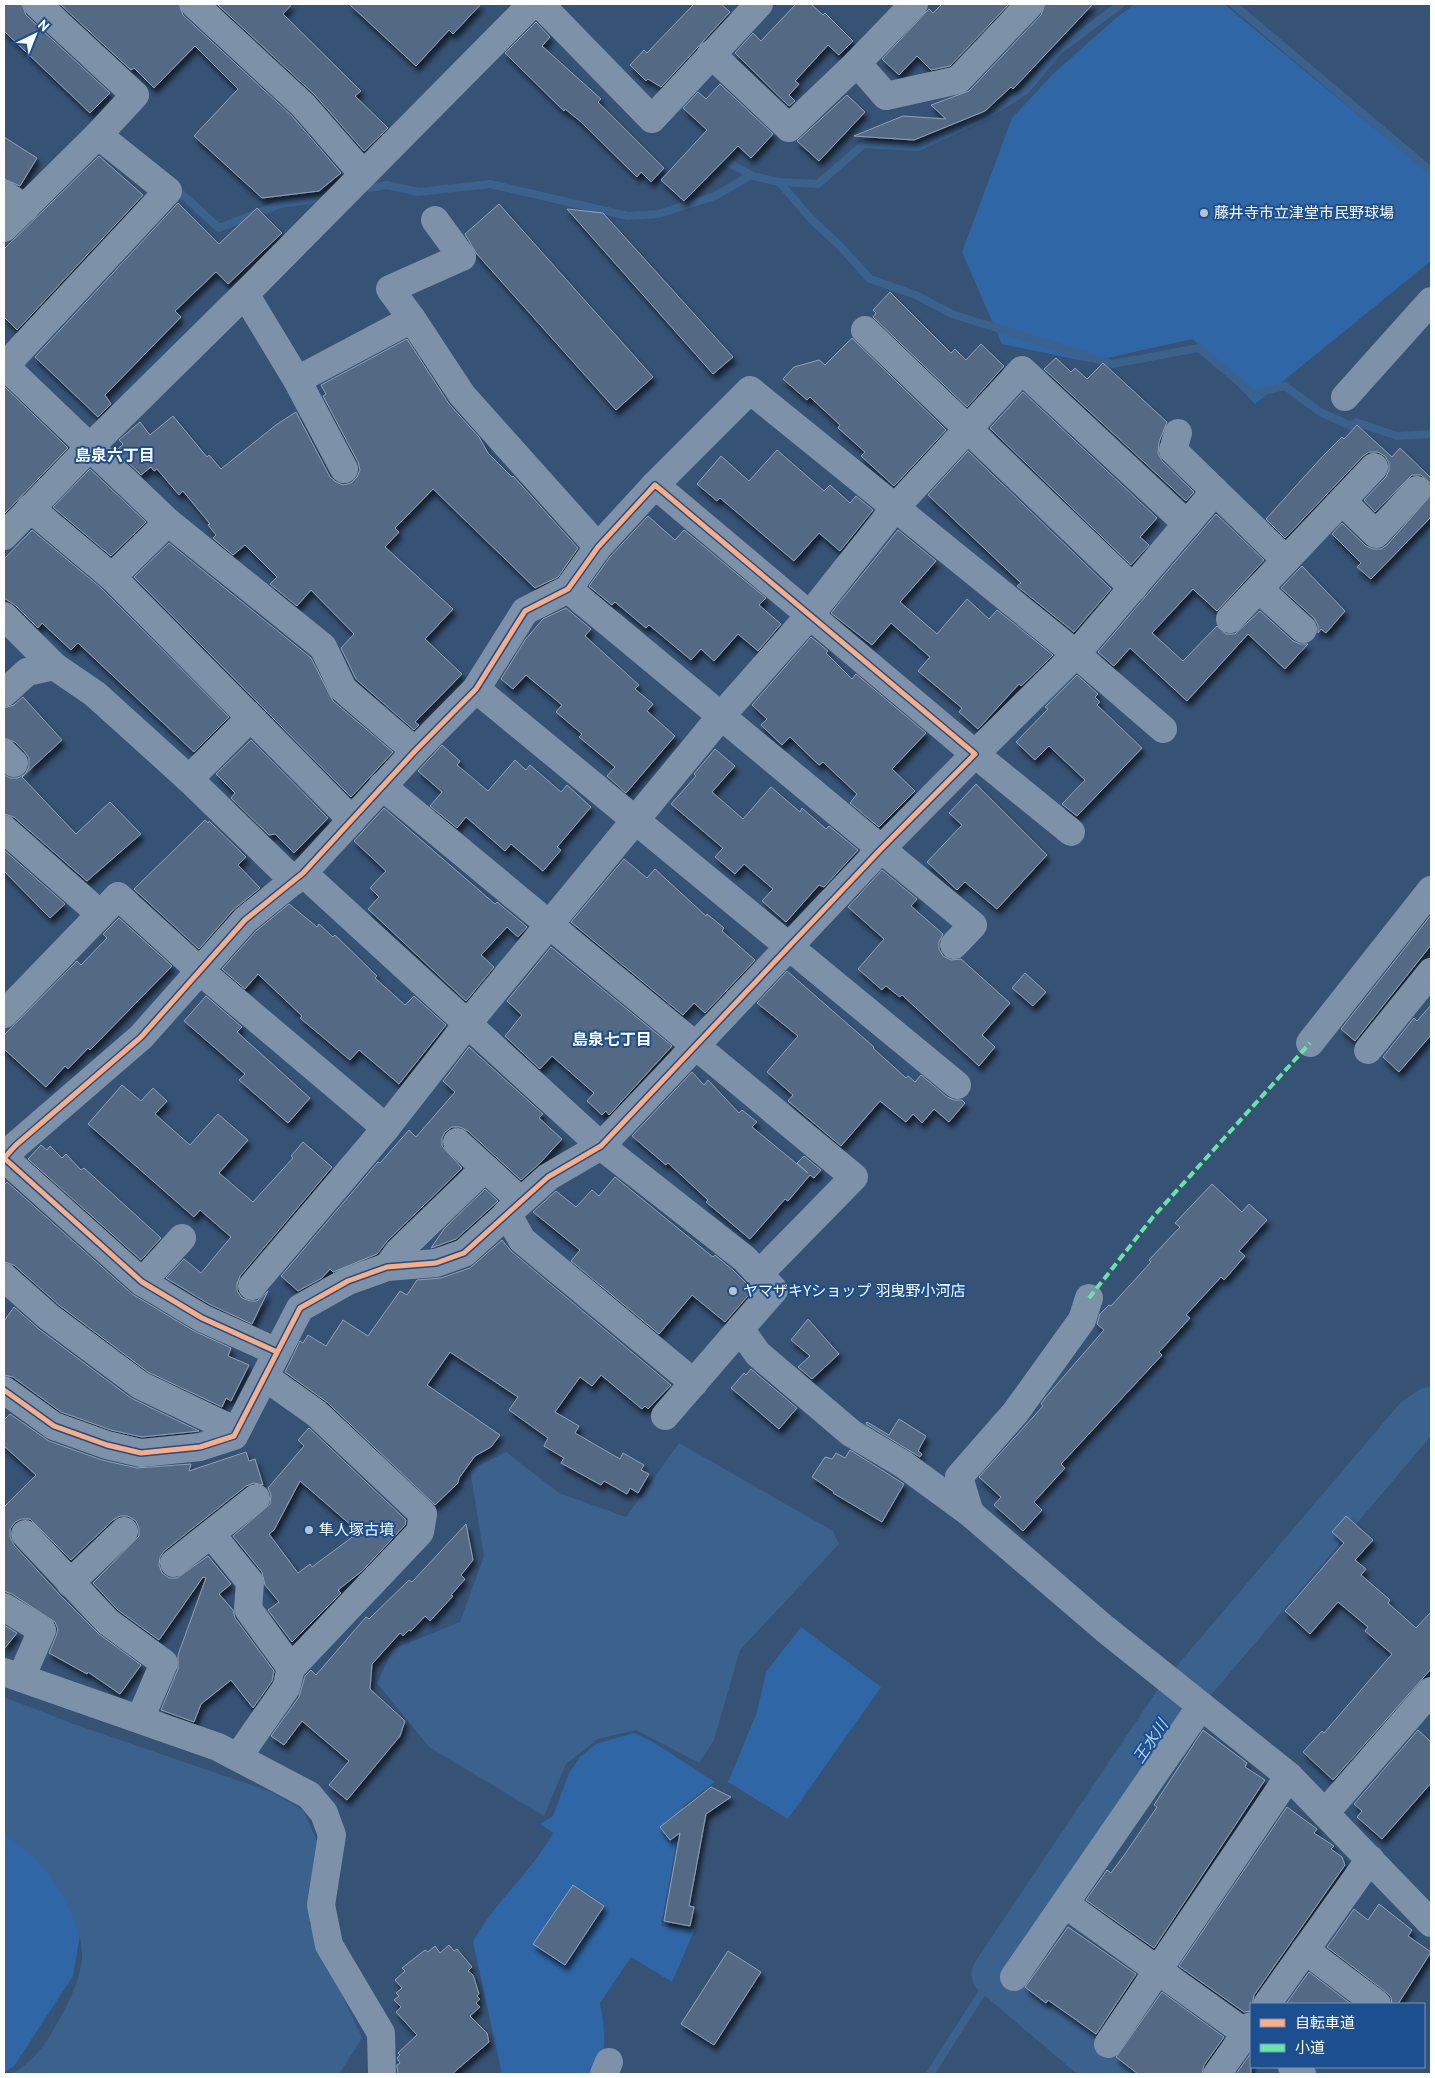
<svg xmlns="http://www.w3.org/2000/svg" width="1435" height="2078" font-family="'PT Sans','Noto Sans JP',sans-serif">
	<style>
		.green { fill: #2f66a5 }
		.water { fill: #3b618d }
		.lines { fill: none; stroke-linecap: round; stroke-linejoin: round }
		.stream { stroke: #3b618d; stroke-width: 8 }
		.river { stroke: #3b618d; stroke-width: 45 }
		.building { fill: #526984; stroke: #92a2b6; fill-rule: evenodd; filter: url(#shadow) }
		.street { stroke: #7d92a8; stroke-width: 28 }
		.quiet { stroke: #66e7a1; stroke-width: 4; stroke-dasharray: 8 4; stroke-linecap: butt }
		.cycleway-casing { stroke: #1b4f8f; stroke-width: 8 }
		.cycleway { stroke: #ffac80; stroke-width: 5 }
		.poi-dot { fill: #b9c2ce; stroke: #1b4f8f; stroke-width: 2 }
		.labels { text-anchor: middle; stroke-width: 4; stroke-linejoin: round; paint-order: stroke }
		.poi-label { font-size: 15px; fill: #fff; stroke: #1b4f8f; text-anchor: start }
		.neighbourhood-label { font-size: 16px; font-weight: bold; fill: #fff; stroke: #1b4f8f }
		.water-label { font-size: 16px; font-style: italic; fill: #b5d3f5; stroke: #1b4f8f }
	</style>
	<defs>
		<filter id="shadow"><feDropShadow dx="3" dy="5.5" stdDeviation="2.5" flood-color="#0009"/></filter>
	</defs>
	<rect width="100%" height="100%" fill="#365274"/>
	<g class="green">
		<path d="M1135,4h89l207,171v86l-176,143 -62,-65 -104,23 -87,-18 -40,-92 50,-134 41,-44 63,-56z"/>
		<path d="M801,1627l80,60 -93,132 -60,-37 29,-70 9,-40z"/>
		<path d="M634,1733l19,9 62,40 -32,24 -22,120 34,3 -23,53 -41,-25 -31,46c5,25 7,47 -2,71h-96l-29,-132c21,-40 58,-69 80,-109l-13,-9 13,-8 16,-43 11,-16 16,-13z"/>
		<path d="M4,1820l18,6 61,91 -10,59 -59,90 -10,7z"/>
	</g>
	<g class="water">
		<path d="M679,1443l154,88 6,13 -99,106 -26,90 -15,23 -63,-33 -38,9 -32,25 -22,52 -115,-69 -52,-64 16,-34 67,-27 24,-66 -14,-86 36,-18 53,41 67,24z"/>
		<path d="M4,1697l67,26 200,69 32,18 14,31 -8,82 53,115 -23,36h-328c23,-12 37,-33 49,-56 10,-18 20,-39 22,-60 2,-31 -23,-73 -43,-95 -10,-11 -24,-20 -35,-30z"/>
	</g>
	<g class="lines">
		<g class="stream">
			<path d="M1233,4l198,167"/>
			<path d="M716,156l37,20 26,6 33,38 27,25 31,34 46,16 36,19 160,50 87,-16 54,46 32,-8 35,26 31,14 5,-4 41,14 34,-2"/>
			<path d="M779,182l39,2 46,-40 54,3 69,-32 39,-25 32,-39 63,-47"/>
			<path d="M174,187l45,41 61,-24 41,-6"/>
			<path d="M370,188l17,-3 31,7 72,-8 138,32 30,-2 57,-18 36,-21"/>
			<path d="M930,2074l64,-100"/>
		</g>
		<path class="river" d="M1112,2074l-118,-100 185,-276 237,-279 15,-10"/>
	</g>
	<g class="building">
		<path d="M4,4h18l4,11 84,78 -20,20 -86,-82z"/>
		<path d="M60,4h119l4,11 109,101 49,57 -22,18 -57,7 -68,-62 44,-47 -43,-43 -41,42 -20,-20 -3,2z"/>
		<path d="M217,4h75l-9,10 78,77 -6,5 33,32 -24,23 -50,-57z"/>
		<path d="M349,4h132l-28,30 -4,-4 -33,36z"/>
		<path d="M694,4h27l9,8 -69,75 -13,-8 -2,2 -16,-16 14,-15 3,3z"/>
		<path d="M796,4h15l12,11 2,-2 28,28 -14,14 -11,-10 -33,36 4,3 -10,11 6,6 -6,5 -54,-53 18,-20 8,8z"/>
		<path d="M942,4h67l-59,62 -19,4 -14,-14 -18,19 -17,-16 47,-50 4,4z"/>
		<path d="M1045,4h48l-80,85 -2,-2 -26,24 -71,29 -60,-4 49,-20 43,3 -15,-14 38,-14 72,-76z"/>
		<path d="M536,22l14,15 -8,9 59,53 -3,3 66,66 -13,14 -10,-10 -4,5 -57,-56 -15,-12 -1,2 -59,-58z"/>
		<path d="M720,84l53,50 -22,24 -13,-12 -54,55 -23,-21 46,-50 -24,-22 15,-16 8,7z"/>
		<path d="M847,95l18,17 -46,49 -22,-20z"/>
		<path d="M4,137l33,21 -17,28 -16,-7z"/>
		<path d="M99,156l44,39 -126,135 -13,-13v-68z"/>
		<path d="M178,203l41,41 38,-36 25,25 -54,51 -12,-12 -41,39 6,6 -76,78 6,9 -13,13 -63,-60z"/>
		<path d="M499,204l154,173 -37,33 -140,-157 -11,-19z"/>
		<path d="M567,209l36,4 130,144 -20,17z"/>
		<path d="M890,292l61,61 4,-4 11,11 15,-16 23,22 -37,41 -94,-90 3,-4 -3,-3z"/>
		<path d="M852,338l94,92 -52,56 -33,-30 4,-4 -27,-24 2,-3 -30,-28 -3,3 -24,-21 11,-12 25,-7 6,5z"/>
		<path d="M407,339l42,65 30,33 9,16 24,24 1,-1 65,72 -20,29 -23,11 -102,-99 -38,39 4,4 -14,15 68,62 -28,30 37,35 -47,48 4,3 -5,5 -58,-51 -15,-31 13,-14 -43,-44 -14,16 -27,-22 7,-7 -32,-32 -12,10 -20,-17 3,-3 -8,-10 2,-1 -27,-33 -4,4 -22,-26 -3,2 -3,-4 -10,8 -25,-24 7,-7 -4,-4 21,-18 10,13 23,-19 34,41 2,-2 12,14 55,-44 20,-13 34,65 6,5 7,3 8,-2 6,-6 3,-7 -2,-8 -35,-66 3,-2 -5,-9z"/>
		<path d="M1056,358l15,14 4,-4 12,11 16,-16 64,59 -8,20 -1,11 4,8 32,31 -8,9 -142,-132z"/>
		<path d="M4,386l64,62 -64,66z"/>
		<path d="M1023,392l134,126 -17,19 9,8 -18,20 -141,-137z"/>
		<path d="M1357,425l35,32 8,-9 31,30v6l-10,-9h-9l-37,37 -11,-12 22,-23 3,-7v-7l-4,-7 -7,-4h-9l-6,4 -78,82 -19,-19 57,-63 19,-19 2,2z"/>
		<path d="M777,450l47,41 6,-6 20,18 6,-7 17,14 -33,41 -21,-18 -25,28 -74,-63 -3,3 -20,-17 24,-28 28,25z"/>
		<path d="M968,451l143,138 -37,43 -57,-46 4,-3 -93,-88z"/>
		<path d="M90,469l56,53 -35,34 -58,-49z"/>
		<path d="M1431,495v22l-60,62 -14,-12 4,-4 -29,-29 10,-11 24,23 7,3h8l6,-4z"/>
		<path d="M1216,514l48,46 -47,51 -24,-22 -41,44 31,28 34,-35 9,8h9l25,-23 33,30 7,3h8l-23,25 -37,-35 -61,67 -57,-53 -16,18 -16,-14z"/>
		<path d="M648,516l27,24 9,-10 82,68 -7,7 22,19 -23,27 -20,-17 -24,27 -13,-12 -10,11 -42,-35 -3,3 -31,-26 -3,3 -23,-19 21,-29z"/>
		<path d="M32,530l69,58 128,129 -35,35 -116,-109 -7,7 -29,-27 -4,5 -23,-23 -11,-7v-39z"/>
		<path d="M898,530l38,31 -36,41 37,32 30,-35 22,20 8,-9 56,45 -32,31 -2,-2 -41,45 -19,-17 3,-4 -44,-37 12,-14 -39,-34 -19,22 -41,-32z"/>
		<path d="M169,543l137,111 5,4 22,43 60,51 -42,45 -217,-220z"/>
		<path d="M1302,566l43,45 -19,22 -5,-4 -3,4v-8l-4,-7 -33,-30z"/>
		<path d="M566,608l25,21 -6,7 54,49 -4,4 18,15 -6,7 28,25 -49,57 -19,-17 8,-9 -36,-30 3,-3 -26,-22 6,-7 -36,-30 -13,14 -12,-10 24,-39 18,-21z"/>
		<path d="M811,637l17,14 -2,2 26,26 4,-5 70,59 -34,36 23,22 -36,36 -29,-24 7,-9 -34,-32 -4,3 -29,-28 -8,8 -21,-20 6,-6 -15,-14z"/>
		<path d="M1077,675l21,19 -3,3 5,5 -3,3 45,43 -65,68 -15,-12 23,-24 -36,-34 -14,14 -19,-18 32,-33 -3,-2z"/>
		<path d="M23,697l39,43 -40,37 54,57 34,-32 31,32 -54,47 -73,-64 -10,-3v-39l6,3h8l7,-4 4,-7v-9l-4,-6 -10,-10 -11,-4v-30l10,-3z"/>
		<path d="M251,740l77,78 -34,35 -19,-19 -6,1 -38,-37 4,-5 -19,-19z"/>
		<path d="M442,745l18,16 -3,4 31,26 27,-31 11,10 4,-5 31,27 6,-7 24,22 -34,40 4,3 -18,21 -32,-27 -6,7 -39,-34 -9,11 -27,-22 12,-14 -24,-21z"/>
		<path d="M715,749l20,17 -23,26 31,27 28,-32 29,25 2,-4 24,21 3,-3 29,24 -34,37 -5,-2 -33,37 -24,-21 11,-12 -29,-25 -9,10 -20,-17 8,-9 -52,-44 25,-28 -2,-2z"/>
		<path d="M976,784l71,71 -50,54 -32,-27 -8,8 -30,-28 35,-37 -13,-12z"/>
		<path d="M384,808l111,96 2,-2 30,25 -9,10 -11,-10 -26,28 13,12 -28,34 -98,-92 11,-12 -9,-9 16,-17 -32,-30z"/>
		<path d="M205,820l3,3 1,-2 37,36 -8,8 22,23 -27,22 -34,39 -65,-60z"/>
		<path d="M4,850l61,54 -15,14 -46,-47z"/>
		<path d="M624,859l23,19 8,-9 51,47 1,-2 17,14 -2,3 33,29 -50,53 -11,-10 -11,12 -112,-93z"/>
		<path d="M882,870l35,29 -6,7 32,28 -4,8v7l4,7 8,4 10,-1 49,44 -28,32 13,12 -16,19 -77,-71 -2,2 -14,-11 -4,4 -24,-21 26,-30 -36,-32z"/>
		<path d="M289,904l28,23 2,-3 14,13 2,-2 42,41 -2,2 30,27 9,-9 32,29 -47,59 -40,-34 -9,10 -50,-42 2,-2 -44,-42 -13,15 -23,-20 34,-38z"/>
		<path d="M1431,915v30l-76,96 -14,-12z"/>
		<path d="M119,918l53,48 -82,84 -2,-2 -20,21 -3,-3 -19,21 -42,-38v-14l73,-74 4,4 26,-27 -4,-4z"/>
		<path d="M551,947l121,99 -63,69 -3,-4 -4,4 -15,-14 7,-8 -42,-37 -12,13 -35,-33 17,-21 -15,-14z"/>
		<path d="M787,971l87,76 -1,1 33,30 2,-2 7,6 6,-7 26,22 7,3h8l3,3 -16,19 -15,-13 -12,14 -9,-9 -7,8 -26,-21 -39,45 -53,-45 5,-6 -26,-23 31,-36 -41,-33z"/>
		<path d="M1025,973l21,19 -13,14 -21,-18z"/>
		<path d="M206,996l36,31 -5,5 73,66 -22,25 -49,-43 6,-6 -61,-53z"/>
		<path d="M1431,1005v30l-32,37 -16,-15 31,-39 3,3z"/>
		<path d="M469,1047l74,67 -4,4 23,21 -22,24 -19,17 -53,-49 -8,-4h-8l-7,5 -3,6v8l20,22 -75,73 -10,13 -44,18 -3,-3 -8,9 -24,13 -17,-15 97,-114 2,1 29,-33 7,7 39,-45 -12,-11z"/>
		<path d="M692,1072l12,13 4,-5 31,33 3,-3 15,12 -5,5 56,46 -11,-10 7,-7 17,14 -7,8 -4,-3 -22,26 -3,-2 -35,40 -44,-37 2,-2 -40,-37 -2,2 -34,-29z"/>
		<path d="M122,1085l19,16 12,-13 14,13 -12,13 35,31 28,-31 30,26 -29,33 34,29 40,-44 -2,-2 12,-14 29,25 -92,109 -3,8v7l5,7 8,3h7l11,-10 -16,33 -43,-20 -43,-26 18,-19 17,14 30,-36 -31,-27 -6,7 -106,-93z"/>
		<path d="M41,1145l6,5 3,-4 12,12 4,-4 15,16 3,-2 77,70 -20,22 -113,-101z"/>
		<path d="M615,1177l98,80 2,-2 19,16 19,19 -28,32 -33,-27 -33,39 -88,-73 9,-11 -47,-38 23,-21 20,16 16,-17 7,6z"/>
		<path d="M7,1182l125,112 62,37 37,17 -3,8 21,9 -18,36 -5,-3 -4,9 -74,-35 -89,-67 -45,-40 -10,-3v-77z"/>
		<path d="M1212,1184l30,28 7,-8 18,16 -28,31 6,5 -21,24 -3,-3 -35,38 4,3 -31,34 3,3 -101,109 4,4 -31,34 8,8 -19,21 -29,-26 7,-8 -22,-20 64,-71 -2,-2 4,-6 59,-68 -7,-6 3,-10 9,-9 2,1 40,-44 -2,-2 31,-33 -5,-4z"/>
		<path d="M485,1189l13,12 -42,38 -25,9 13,-19z"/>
		<path d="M502,1240l10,12 159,133 -23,24 -3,-3 -3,3 -41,-34 -9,11 -12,-9 -25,35 24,14 -4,7 45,26 3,-6 21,12 -3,5 8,4 -11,19 -8,-5 -3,6 -23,-13 -3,4 -40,-22 3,-5 -20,-12 4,-8 -39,-28 9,-13 -68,-45 -23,33 73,50 -9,12 -16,9 -16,22 -1,5 -23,22 -108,-103 -42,-30 15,-31 3,2 5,-8 18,11 17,-26 25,16 32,-45 7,4 10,-15 24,-2 29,-10z"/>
		<path d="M14,1307l26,23 91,68 68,33 -57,6 -31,-7 -50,-18 -48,-35 -9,-2v-54z"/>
		<path d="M808,1319l31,35 -27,25 -14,-12 12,-11 -19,-16z"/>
		<path d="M751,1369l46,39 -18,21 -48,-41 13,-15 2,2z"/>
		<path d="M10,1414l39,27 53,19 35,8 54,-4 -2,7 57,-19 3,9 6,-2 8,26 -9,-2 -8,3 -82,65 -4,6 -1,8 3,8 7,5h8l31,-22 23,28 -12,10 14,16 2,8 39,53 -2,10 -19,27 -22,-28 -30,24 -7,18 -33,-12 17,-41v-14l28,-77 -3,-1 -44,63 -41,-30 -25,-27 46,-47v-8l-3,-7 -8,-5h-8l-7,4 -42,40 -41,-41h-9l-6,3 -5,7v8l4,8 44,48 41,41 42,31 -21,29 -32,-22 -1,2 -38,-21 7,-17 2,-7 -3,-7 -43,-28 -8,-3v-84l32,-32 -32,-29v-26z"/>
		<path d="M899,1419l27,17 -8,15 4,3 -2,3 -54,-33 1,-2 22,13z"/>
		<path d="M309,1428l97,92 -1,5 -43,46 -24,19 3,3 -49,49 -24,-32 11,-8 -14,-17 -3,-13 -29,-36 37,-32 1,-9 -3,-7 36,-42 -6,-6zM300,1481l59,51 -47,35 -2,-3 -12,9 -29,-39 5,-4z"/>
		<path d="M850,1450l54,34 -22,38 -49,-29 1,-1 -22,-15 13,-20 7,2 4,-6 9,5z"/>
		<path d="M1346,1516l27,24 -18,20 11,9 -5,6 29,25 -2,3 28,25 15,-16v57l-98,111 -30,-28 19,-21 2,2 68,-79 -27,-23 3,-4 -30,-25 -28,32 -25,-23 59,-68 -12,-11z"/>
		<path d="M466,1524l7,36 -12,15 4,4 -14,16 2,1 -23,25 -5,-5 -14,15 -2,-1 -6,6 -3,-3 -28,31 -2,25 35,32 -5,15 -53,64 -18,-15 20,-24 -47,-40 -18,24 -13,-9 28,-39 6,-21 6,-6 5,5 50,-58 3,2 40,-39 3,2z"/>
		<path d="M4,1625l13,8 -13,16z"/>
		<path d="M1203,1730l44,33 -2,4 20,13 -111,168 -68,-48 21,-30 4,3 14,-19 32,-47 -3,-2z"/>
		<path d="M1418,1730l13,12v41l-49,56 -25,-22 5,-6 -8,-7z"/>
		<path d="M711,1787l20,10 -25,17 -17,92 5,1 -4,19 -26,-5 16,-88 -10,7 -10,-13z"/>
		<path d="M1287,1807l30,22 -3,4 20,13 -3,3 11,8 3,8 -91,130 -3,16 -7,1 -65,-46z"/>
		<path d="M573,1885l31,21 -39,59 -32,-21z"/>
		<path d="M1379,1904l33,26 -4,6 23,16 -33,52h-6l-1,-7 -5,-5 -59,-45 27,-38 14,11z"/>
		<path d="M1068,1927l68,47 -40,60 -48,-34 -2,3 -21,-16z"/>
		<path d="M449,1945l5,6 3,-2 15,18 -4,4 5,4 6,19 -2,2 3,3 -4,4 4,4 -10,9 17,17 2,9 -37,32h-54l-1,-9 3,-2 -3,-5 3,-3 -2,-2 19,-18 -21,-23 5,-5 -7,-7 5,-4 -3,-3 6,-5 -7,-8 10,-9 -3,-3 23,-18 3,2 7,-6 5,7z"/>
		<path d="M728,1951l33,21 -47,73 -33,-21z"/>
		<path d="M1309,1972l42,32h-65z"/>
		<path d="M1162,1992l62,45 -20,28 -2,9h-64l-22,-17z"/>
		<path d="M1251,2053v21h-15z"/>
	</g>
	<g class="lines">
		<g class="street">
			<path d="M37,4l98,91 -37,40"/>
			<path d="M194,4l109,101 60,69"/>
			<path d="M540,4l112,115 107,-115"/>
			<path d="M711,54l78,74 68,-65 57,-59"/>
			<path d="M857,63l29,33 72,-16 72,-76"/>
			<path d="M4,194l21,14"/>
			<path d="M4,228l94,-93 70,56 -163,175"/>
			<path d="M245,294l52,86 47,89"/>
			<path d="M412,319l-22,-30 72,-32 -27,-37"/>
			<path d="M865,330l268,258"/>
			<path d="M4,365l164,157 155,125 20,42 72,62"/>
			<path d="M297,380l115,-61 50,76 136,152"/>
			<path d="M1345,397l86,-96"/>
			<path d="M655,485l95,-95 326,264 87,75"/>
			<path d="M1215,491l71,69"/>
			<path d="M1342,501l34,33 41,-44"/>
			<path d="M30,508l82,69 240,243"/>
			<path d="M4,536l85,-88 156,-154 287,-290"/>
			<path d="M112,577l56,-55"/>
			<path d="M568,589l405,336 -19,20"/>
			<path d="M1259,589l44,40"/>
			<path d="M4,616l50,50 41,28 94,85 105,102"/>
			<path d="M1230,619l144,-152"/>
			<path d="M476,689l481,396"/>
			<path d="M4,693l23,-21 27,-6"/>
			<path d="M4,753l10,10"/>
			<path d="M189,779l61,-61"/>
			<path d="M382,786l472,391 -95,97"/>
			<path d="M4,829l96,85"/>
			<path d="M1071,832l-96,-78 101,-100 139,-163 -42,-41 5,-17"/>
			<path d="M303,873l298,273 144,113 29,31 -34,39 18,25 93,79 52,31 67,49 135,116 184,147 142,147"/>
			<path d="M4,1014l114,-118 81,74 187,158"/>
			<path d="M1310,1043l121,-153"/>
			<path d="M1368,1050l63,-78"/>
			<path d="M457,1142l64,59"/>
			<path d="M507,1213l15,27 172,143"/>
			<path d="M387,1267l11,-15 87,-84"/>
			<path d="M4,1277l45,40 91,68 96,46"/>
			<path d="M142,1282l40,-44"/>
			<path d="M252,1286l134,-158 82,-105 254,-308 87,-99 85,-107 128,-139 165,154"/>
			<path d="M4,1390l50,36 53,19 34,8 59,-6 34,-11 66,-128 48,-27 39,-14 49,-4 28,-10 84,-76 53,-31 279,-296 95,-96 -320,-269 -57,62 -30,42 -43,22 -49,78 -61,62 -112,122 -58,47 -104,117 -125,108 -12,13 138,124 60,36 75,34"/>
			<path d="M665,1416l75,-87"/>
			<path d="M970,1513l-11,-36 56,-64 67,-93 7,-22"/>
			<path d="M25,1534l83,88 56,41 -24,56"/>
			<path d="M211,1534l39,48 -2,27 43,59"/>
			<path d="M174,1563l82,-65"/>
			<path d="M70,1583l54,-52"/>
			<path d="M4,1607l38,23 -21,48"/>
			<path d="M4,1672l214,75 91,48 15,18 8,22 -11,70 8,40 52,88 1,41"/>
			<path d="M238,1757l48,-69 5,-20 129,-136 3,-18 -107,-101 -51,-36"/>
			<path d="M1325,1813l106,-122"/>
			<path d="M1065,1904l186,133"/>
			<path d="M1305,1950l72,54"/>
			<path d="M1014,1977l187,-271"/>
			<path d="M1267,2004l103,-145"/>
			<path d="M1108,2044l181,-268"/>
			<path d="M1292,2067l10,7"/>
			<path d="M604,2074l5,-12"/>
			<path d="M1217,2074l34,-48"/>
		</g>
		<path class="quiet" d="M1089,1298l64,-81 157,-174"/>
		<g class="cycleway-casing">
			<path id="cycleway" d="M4,1390l50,36 53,19 34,8 59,-6 34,-11 66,-128 48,-27 39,-14 49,-4 28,-10 84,-76 53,-31 279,-296 95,-96 -320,-269 -57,62 -30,42 -43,22 -49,78 -61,62 -112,122 -58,47 -104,117 -125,108 -12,13 138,124 60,36 75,34"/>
		</g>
		<use href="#cycleway" class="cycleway"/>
	</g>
	<g class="poi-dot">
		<circle cx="1204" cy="213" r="5"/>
		<circle cx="733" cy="1291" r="5"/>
		<circle cx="309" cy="1530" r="5"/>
	</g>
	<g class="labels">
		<g class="poi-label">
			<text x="1214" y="218">藤井寺市立津堂市民野球場</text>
			<text x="743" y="1296">ヤマザキYショップ 羽曳野小河店</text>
			<text x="319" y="1535">隼人塚古墳</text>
		</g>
		<g class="neighbourhood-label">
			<text x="115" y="461">島泉六丁目</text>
			<text x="612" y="1045">島泉七丁目</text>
		</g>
		<g class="water-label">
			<text transform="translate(1150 1741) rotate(-56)" y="6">王水川</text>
		</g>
	</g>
	<rect width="1435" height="2078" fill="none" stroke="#ffffff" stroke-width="10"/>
	<rect x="1250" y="2003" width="175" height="65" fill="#1b4f8f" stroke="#7695bc"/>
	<rect x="1260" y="2019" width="25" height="8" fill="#ffac80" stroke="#7695bc"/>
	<text x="1295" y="2028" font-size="15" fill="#ffffff">自転車道</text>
	<rect x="1260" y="2044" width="25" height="8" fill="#66e7a1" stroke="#7695bc"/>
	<text x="1295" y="2053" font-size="15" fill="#ffffff">小道</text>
	<g transform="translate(35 35) rotate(43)" stroke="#1b4f8f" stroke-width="4" paint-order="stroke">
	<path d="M0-4L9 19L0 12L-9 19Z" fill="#ffffff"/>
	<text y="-8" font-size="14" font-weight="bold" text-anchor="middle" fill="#ffffff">N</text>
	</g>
</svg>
